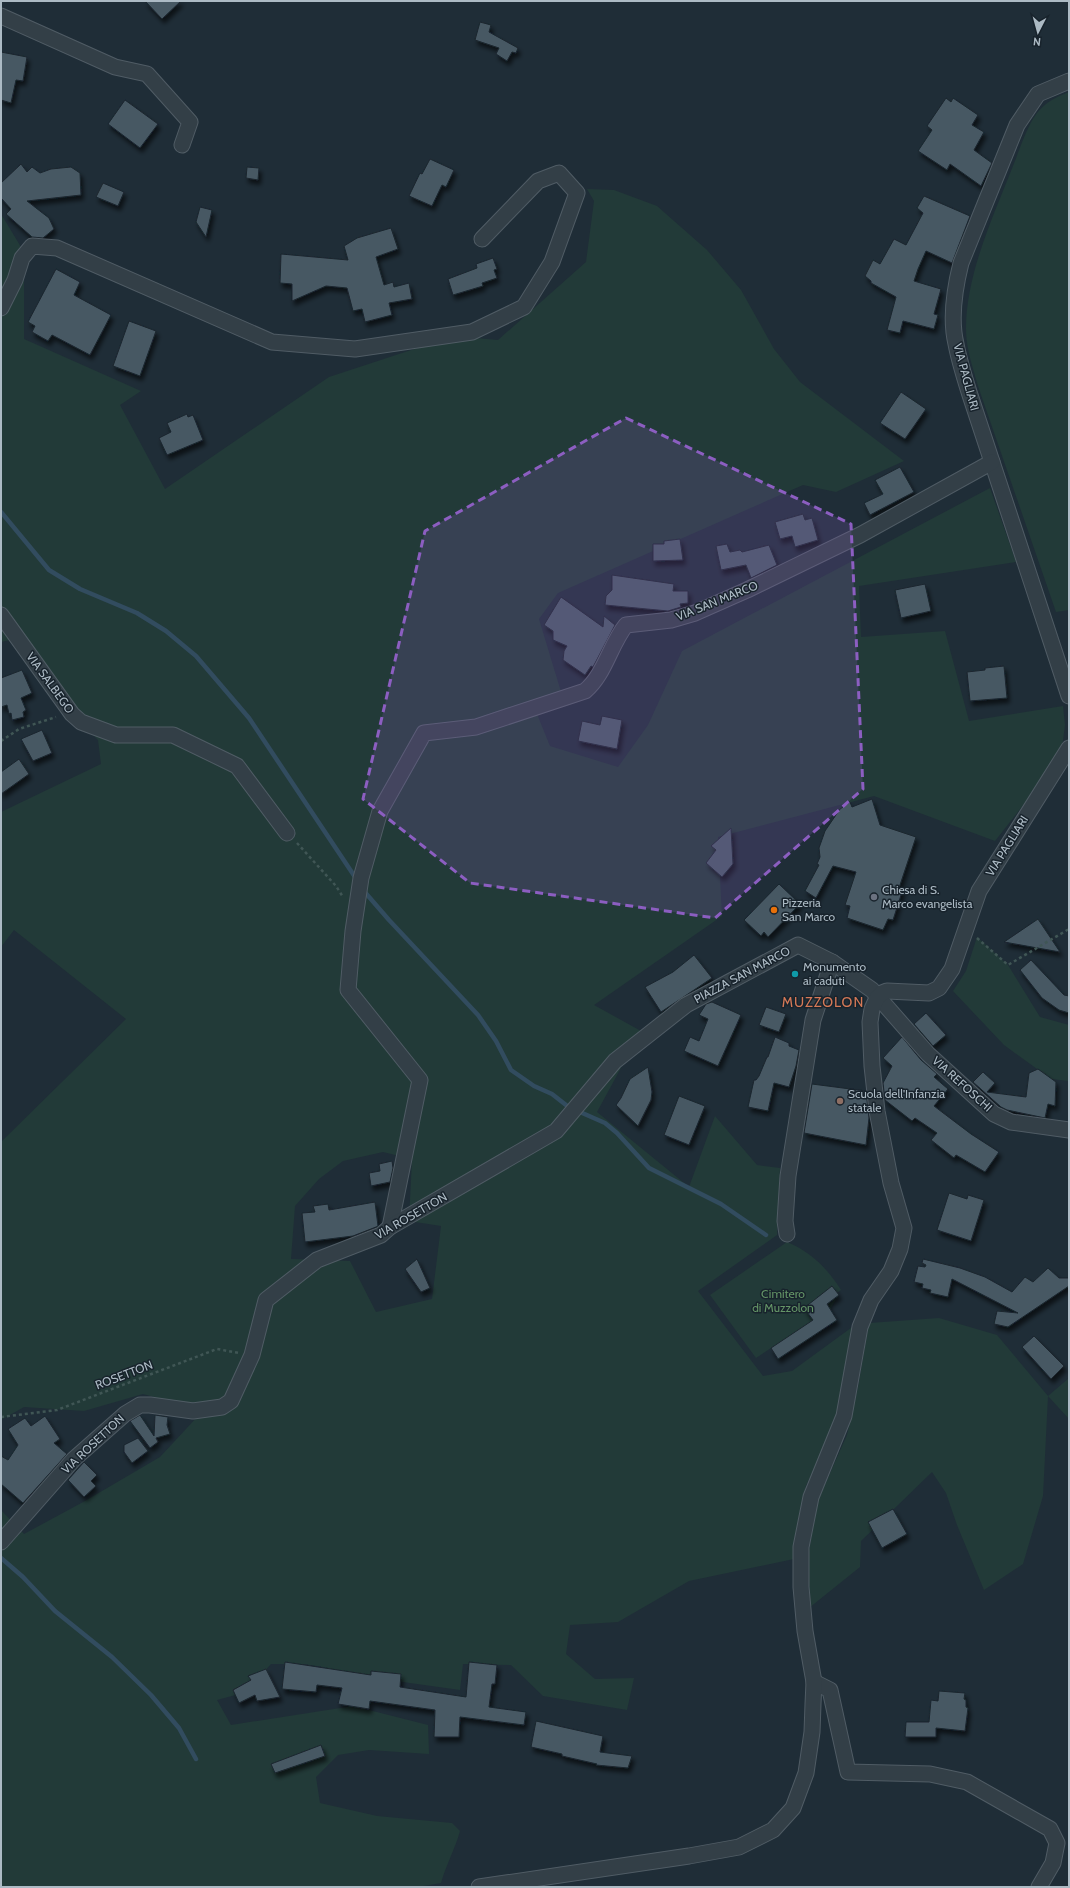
<svg xmlns="http://www.w3.org/2000/svg" width="1070" height="1888" font-family="Cabin,sans-serif">
	<style>
		.green { fill: #223a38; fill-rule: evenodd }
		.lines { fill: none; stroke-linecap: round; stroke-linejoin: round }
		.stream { stroke: #324c5f; stroke-width: 4.5 }
		.building { fill: #475863; stroke: #1a252e; filter: url(#shadow) }
		.minor-casing { stroke: #505c65; stroke-width: 17 }
		.path { stroke: #405655; stroke-width: 2.5; stroke-dasharray: 3 3; stroke-linecap: butt }
		.minor { stroke: #333f47; stroke-width: 15 }
		.marked { fill: #8c5ec1; fill-opacity: 0.2; stroke: #8c5ec1; stroke-width: 3; stroke-dasharray: 8 5; stroke-linejoin: round }
		.worship-dot { fill: #6b7280; stroke: #18232c; stroke-width: 1.5 }
		.food-dot { fill: #e8710a; stroke: #18232c; stroke-width: 1.5 }
		.culture-dot { fill: #0f9aa8; stroke: #18232c; stroke-width: 1.5 }
		.education-dot { fill: #8d6e63; stroke: #18232c; stroke-width: 1.5 }
		.labels { text-anchor: middle; stroke-width: 3; stroke-linejoin: round; paint-order: stroke }
		.street-label { font-size: 12px; fill: #acbac4; stroke: #18232c }
		.poi-label { font-size: 12px; fill: #acbac4; stroke: #18232c; text-anchor: start }
		.park-label { font-size: 12px; fill: #649567; stroke: #18232c }
		.quarter-label { font-size: 14px; letter-spacing: 1px; fill: #d57957; stroke: #18232c }
	</style>
	<defs>
		<filter id="shadow"><feDropShadow dx="2.5" dy="4.5" stdDeviation="2" flood-color="#0009"/></filter>
	</defs>
	<rect width="100%" height="100%" fill="#1f2d37"/>
	<g class="green">
		<path d="M1069,92v518l-13,2 -78,-226c-5,-18 -12,-37 -12,-57 0,-55 27,-112 47,-163 6,-15 14,-40 24,-53 9,-11 19,-16 32,-21z"/>
		<path d="M587,189l27,1 43,16 50,44 34,40 33,59 26,33 104,79 -68,31 -33,-7 -245,108 -19,26 23,76 -29,9 17,42 68,21 30,-42 34,-74 308,-163 26,74 -157,24 2,51 84,-6 24,90 94,-15 2,19 -3,23 -13,27 -25,29 -29,37 -121,-45 -156,41 4,79 -128,89 47,26 -44,81 92,75 26,-71 42,49 23,3 -3,67 -79,56 65,85 29,-5 63,-46 -14,75 -7,25 -28,61 -10,47 -2,26 -105,22 -71,41 -48,3 -4,29 29,25 39,-1 -7,32 -84,-14 -32,-31 -48,-1 -3,26 -100,-14 -37,-9 -20,-3h-32l-10,11 -7,15 -37,10 14,25 122,-19 75,19 1,29 -60,-4 -31,5 -22,22 4,26 57,13 75,7 8,8c-5,18 -14,34 -19,52l-23,4h-417v-377l23,24 61,-33 75,-44 39,-42 -18,-11 -38,-10 -59,17 -60,-4 -23,13v-278l125,-123 -112,-89 -13,17v-135l100,-48 -3,-24 -26,-26 -53,-76 -18,4v-428l23,38v87l117,52 -21,14 45,84 164,-112 125,-41 44,4 88,-78 8,-61zM383,1152l29,7 -3,62 32,5 -9,73 -56,13 -26,-51 -59,-2 4,-53 24,-27 24,-18z"/>
		<path d="M977,937l31,28 32,52 29,8v56l-18,-2 -47,-34 -51,-54 13,-20z"/>
		<path d="M787,1242c24,10 40,26 54,48l-4,3 2,2 -9,14 7,11 -59,39 -7,-11 -15,10 -46,-63z"/>
		<path d="M939,1318l58,17 51,61 21,-18v41l-21,-23 -5,100 -20,68 -39,26 -27,-65 -11,-32 -14,-21 -71,69 -1,26 -51,41v-57l9,-51 29,-65 11,-48 11,-64z"/>
	</g>
	<g class="lines">
		<g class="stream">
			<path d="M1,512l48,58 31,19 57,24 29,18 30,25 53,62 108,162"/>
			<path d="M363,890l26,30 89,95 18,26 15,29 23,16 18,8 14,11"/>
			<path d="M580,1112l25,11 12,10 32,35 72,36 45,31"/>
			<path d="M1,1558l22,19 32,34 57,46 39,38 28,33 17,31"/>
		</g>
	</g>
	<g class="building">
		<path d="M145,1h36l-19,18z"/>
		<path d="M480,22l11,3 -2,7 29,16 -2,5 -4,-1 -5,9 -11,-7 3,-6 -24,-8z"/>
		<path d="M1,52l26,5 -4,24 -7,-1 -5,23 -10,-3z"/>
		<path d="M946,98l5,4 2,-4 25,17 -6,10 12,7 -10,18 18,13 -11,23 -31,-22 -3,6 -29,-19 14,-21 -5,-4z"/>
		<path d="M125,100l33,24 -18,24 -32,-24z"/>
		<path d="M430,159l24,11 -8,17 -4,-2 -10,21 -23,-10 11,-23 2,1z"/>
		<path d="M21,164l6,8 5,-5 8,6 11,-4 20,-2 9,6 1,22 -54,6 22,17 5,11 -11,9 -11,-1 -26,-23 5,-5 -10,-11v-15z"/>
		<path d="M247,167l12,1 -1,12 -12,-2z"/>
		<path d="M103,183l21,9 -6,14 -22,-9z"/>
		<path d="M924,196l46,20 -18,47 -26,-12 -8,18 -4,12 27,8 -7,25 4,1 -4,14 -31,-8 -3,12 -13,-3 9,-33 -25,-14v-2l-6,-5 8,-16 7,4 14,-25 12,6 17,-32 -6,-5z"/>
		<path d="M200,207l12,3 -6,27 -10,-15z"/>
		<path d="M391,228l7,21 -22,8 8,28 9,-3 1,5 15,-4 3,16 -23,4 3,12 -27,7 -3,-13 -9,2 -6,-23 -21,-2 -34,15v-17l-12,-1 1,-29 67,6 -4,-14 13,-8z"/>
		<path d="M493,258l4,11 -3,1 3,8 -15,5 1,3 -30,9 -5,-16 29,-11 -1,-4z"/>
		<path d="M56,269l24,13 -6,13 37,20 -21,40 -38,-20 -4,6 -16,-9 3,-6 -7,-4z"/>
		<path d="M129,321l27,10 -16,45 -27,-10z"/>
		<path d="M901,392l25,17 -21,30 -25,-16z"/>
		<path d="M187,414l1,3 5,-2 10,25 -36,15 -8,-17 12,-6 -4,-9z"/>
		<path d="M900,467l14,25 -44,23 -6,-12 19,-9 -8,-14z"/>
		<path d="M803,514l2,6 7,-2 6,22 -23,7 -3,-11 -12,3 -5,-17z"/>
		<path d="M680,539l3,21 -30,1v-17h11v-3z"/>
		<path d="M727,544l3,8 10,-2 2,2 27,-7 8,20 -26,13 -5,-13 -25,5 -5,-24z"/>
		<path d="M612,575l62,9 -1,7h15v12l-8,1 1,3 -13,4 -63,-6 1,-9 6,-6z"/>
		<path d="M925,584l6,27 -30,7 -6,-28z"/>
		<path d="M561,597l42,30 1,-11 11,9 -22,42 -2,-1 -6,9 -22,-15 1,-9 3,-5 -14,-6v-9l-9,-6z"/>
		<path d="M1004,666l3,32 -37,3 -3,-29 18,-2v-2z"/>
		<path d="M22,670l10,23 -11,5 5,12 -3,2 1,5 -12,3 -1,-7 -2,1 -2,-9 -6,2v-29z"/>
		<path d="M602,716l20,4 -5,29 -39,-8 4,-20 18,4z"/>
		<path d="M42,730l10,23 -19,8 -12,-22z"/>
		<path d="M19,759l10,15 -28,20v-22z"/>
		<path d="M872,799l8,26 36,12 -17,51 4,1 -10,31 -5,-1 -5,11 -36,-12 3,-12 -5,-1 11,-33 -23,-6 -17,32 -11,-7 14,-26 -2,-1 3,-7 -1,-9 6,-17 15,-22 10,-7 2,5z"/>
		<path d="M731,828l2,36 -11,13 -16,-14 10,-13 -5,-4z"/>
		<path d="M779,884l21,20 -32,33 -4,-5 -3,4 -17,-16z"/>
		<path d="M1038,919l22,33 -56,-10z"/>
		<path d="M694,955l18,23 -51,34 -16,-25 28,-15z"/>
		<path d="M1031,960l33,35 5,1v17l-10,-3 -17,-12 -22,-28z"/>
		<path d="M712,1002l29,13 -23,51 -34,-15 6,-14 9,4 9,-22 -9,-4 7,-11z"/>
		<path d="M766,1007l20,7 -7,18 -20,-7z"/>
		<path d="M926,1013l20,22 -13,11 -19,-22z"/>
		<path d="M775,1037l14,6v3l10,4 -3,16 -7,21 -15,-4 -6,28 -20,-4 6,-27h2l3,-4 8,-19h1z"/>
		<path d="M902,1037l19,23 16,14 -3,3 14,12 -14,17 37,28 28,18 -14,20 -29,-17 -2,3 -23,-18 6,-7 -22,-15 -3,3 -27,-21 -2,-17 9,-17 -9,-8z"/>
		<path d="M648,1067l4,25 -1,8 -13,26 -22,-21 5,-7 9,-19z"/>
		<path d="M1038,1069l18,13 -1,24 -7,-2 -3,14 -38,-8 -6,-3 -28,-25 10,-10 12,11 -8,9 39,5 3,-24z"/>
		<path d="M812,1084l54,7 3,27 -3,27 -62,-12z"/>
		<path d="M679,1096l26,10 -16,39 -25,-10z"/>
		<path d="M392,1161l1,7 -3,14 -19,4 -2,-13 11,-2 -1,-7z"/>
		<path d="M949,1193l18,6 1,-4 16,5 -13,41 -34,-11z"/>
		<path d="M375,1202l3,24 -2,1 -23,9 -48,6 -3,-29 13,-1 -2,-6 15,-2 1,6z"/>
		<path d="M417,1259l13,29 -9,4 -16,-23z"/>
		<path d="M923,1259l37,9 25,9 27,15 13,-15 8,5 15,-14 11,10h10v8l-61,41 -14,-3 3,-13 21,2 -66,-34 -4,18 -18,-4 1,-3 -9,-2 1,-4 -9,-2 4,-16 7,1 1,-2 -4,-2z"/>
		<path d="M832,1286l7,9 -12,9 10,16 -59,39 -7,-11 42,-28 -9,-12z"/>
		<path d="M1034,1336l30,30 -13,13 -29,-32z"/>
		<path d="M140,1415l14,21 1,-21 13,2 -1,8 3,9 -14,4 2,4 -8,6 -20,-27z"/>
		<path d="M45,1416l15,23 -6,4 13,11 -44,49 -22,-19v-28l7,4 10,-15 -10,-16 17,-11 6,8z"/>
		<path d="M138,1438l10,13 -16,12 -8,-11v-7z"/>
		<path d="M84,1462l13,13 -6,6 5,5 -12,11 -16,-17z"/>
		<path d="M893,1509l14,25 -25,14 -14,-26z"/>
		<path d="M285,1662l86,13v-4l30,3 -1,13 66,10 3,-35 28,3 -2,19h-3l-3,23 37,5 -2,13 -64,-8 -1,20h-25l1,-27 -65,-9 -1,8 -31,-5 4,-16 -25,-3 -1,7 -34,-3z"/>
		<path d="M266,1669l14,28 -23,4 -2,-6 -16,8 -6,-13 18,-10 -3,-4z"/>
		<path d="M939,1691l26,2 -1,6 2,1v7l2,1 -3,23 -29,-3v9h-31l1,-15h23l2,-22 7,1z"/>
		<path d="M536,1721l67,15 -3,16 32,4 -4,12 -32,-3 1,-1 -35,-8v-2l-31,-7z"/>
		<path d="M321,1745l4,11 -50,17 -4,-9z"/>
	</g>
	<g class="lines">
		<g class="minor-casing">
			<g id="minor">
				<path d="M1,16l114,51 32,7 43,48 -8,23"/>
				<path d="M1069,81l-31,13 -21,31 -56,138c-6,24 -11,56 -5,81 3,16 8,32 13,48l100,304"/>
				<path d="M1,308l14,-28 7,-22 10,-12 25,2 215,94 83,7 117,-17 52,-25 28,-45 25,-69 -18,-20 -21,8 -56,58"/>
				<path d="M1,615l71,99 9,8 35,13h57l64,31 50,67"/>
				<path d="M390,1227l30,-147 -72,-90 5,-59 8,-53 19,-67 44,-78 52,-6 109,-36c20,-17 25,-46 41,-66l45,-5 24,-7 52,-23 113,-55 132,-73"/>
				<path d="M787,1234l-2,-13 3,-45 25,-156 19,-58"/>
				<path d="M1,1542l73,-83 51,-45 15,-9h10l43,6 29,-4 9,-6 21,-46 14,-55 51,-40 64,-25 9,-8 166,-96 59,-70 71,-56 112,-60 34,17 40,28 56,64 66,60 17,8 58,8"/>
				<path d="M814,1682l16,8 18,82 82,2 37,8 83,47 7,14 -4,20 -14,24"/>
				<path d="M479,1887l210,-31 50,-9 34,-17 20,-22 13,-35 6,-41 1,-28 1,-22 -9,-51 -4,-44v-40l10,-50 33,-81 16,-89 11,-27 20,-29 9,-22 4,-21 -13,-45 -14,-72 -5,-45 -2,-44 2,-13 5,-11 5,-5 5,-2 42,2 10,-5 13,-19 27,-78 90,-143"/>
			</g>
		</g>
		<g class="path">
			<path d="M1,741l18,-12 37,-12"/>
			<path d="M297,843l39,43 7,11"/>
			<path d="M977,938l31,27 61,-36"/>
			<path d="M1,1417l56,-7 160,-61 22,4"/>
		</g>
		<use href="#minor" class="minor"/>
	</g>
	<path class="marked" d="M626,418l225,106 12,265 -148,129 -245,-35 -107,-84 62,-268z"/>
	<circle class="worship-dot" cx="874" cy="897" r="4"/>
	<circle class="food-dot" cx="774" cy="910" r="4"/>
	<circle class="culture-dot" cx="795" cy="974" r="4"/>
	<circle class="education-dot" cx="840" cy="1101" r="4"/>
	<g class="labels">
		<g class="street-label">
			<text transform="translate(966 377) rotate(75)" y="4">VIA PAGLIARI</text>
			<text transform="translate(717 601) rotate(-22)" y="4">VIA SAN MARCO</text>
			<text transform="translate(50 683) rotate(54)" y="4">VIA SALBEGO</text>
			<text transform="translate(1007 846) rotate(-58)" y="4">VIA PAGLIARI</text>
			<text transform="translate(742 975) rotate(-28)" y="4">PIAZZA SAN MARCO</text>
			<text transform="translate(962 1084) rotate(42)" y="4">VIA REFOSCHI</text>
			<text transform="translate(411 1216) rotate(-30)" y="4">VIA ROSETTON</text>
			<text transform="translate(124 1375) rotate(-21)" y="4">ROSETTON</text>
			<text transform="translate(93 1444) rotate(-43)" y="4">VIA ROSETTON</text>
		</g>
		<g class="poi-label">
			<text x="882" y="894">Chiesa di S.<tspan x="882" dy="14">Marco evangelista</tspan></text>
			<text x="782" y="907">Pizzeria<tspan x="782" dy="14">San Marco</tspan></text>
			<text x="803" y="971">Monumento<tspan x="803" dy="14">ai caduti</tspan></text>
			<text x="848" y="1098">Scuola dell'Infanzia<tspan x="848" dy="14">statale</tspan></text>
		</g>
		<g class="park-label">
			<text x="783" y="1298">Cimitero<tspan x="783" dy="14">di Muzzolon</tspan></text>
		</g>
		<g class="quarter-label">
			<text x="823" y="1007">MUZZOLON</text>
		</g>
	</g>
	<rect width="1070" height="1888" fill="none" stroke="#acbac4" stroke-width="4"/>
	<g transform="translate(1038 32) rotate(186)" stroke="#18232c" stroke-width="3" paint-order="stroke">
	<path d="M0-3L7 15L0 10L-7 15Z" fill="#acbac4"/>
	<text y="-6" font-size="11" font-weight="bold" text-anchor="middle" fill="#acbac4">N</text>
	</g>
</svg>
